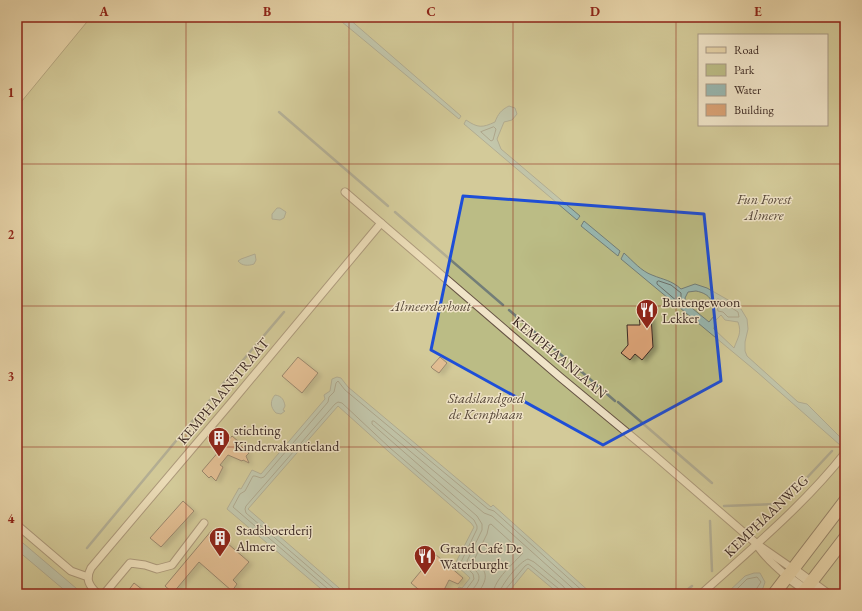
<svg xmlns="http://www.w3.org/2000/svg" width="862" height="611" font-family="'EB Garamond',serif">
	<style>
		.green { fill: #bbbc85; stroke: #7c7254; fill-rule: evenodd }
		.water { fill: #98b7b0; stroke: #737e78; fill-rule: evenodd }
		.lines { fill: none; stroke-linecap: round; stroke-linejoin: round }
		.shore { stroke: #6a706a; stroke-width: 1 }
		.stream { stroke: #737e78; stroke-width: 2.5 }
		.building { fill: #d9a174; stroke: #3c2923; filter: url(#shadow) }
		.minor-casing { stroke: #675445; stroke-width: 9 }
		.tertiary-casing { stroke: #675445; stroke-width: 11 }
		.primary-casing { stroke: #3c2923; stroke-width: 14 }
		.minor { stroke: #f0e4c8; stroke-width: 7 }
		.tertiary { stroke: #f0e4c8; stroke-width: 9 }
		.primary { stroke: #e8d5aa; stroke-width: 12 }
		.marked { fill: none; stroke: #1d4ed8; stroke-width: 3; stroke-linejoin: round }
		.grid { fill: none; stroke: #8f2418; stroke-width: 1; stroke-opacity: 0.55 }
		.labels { text-anchor: middle; stroke-width: 3; stroke-linejoin: round; paint-order: stroke }
		.park-label { font-size: 14px; font-style: italic; fill: #554637; stroke: #f0e4c8 }
		.poi-label { font-size: 14px; fill: #3c2923; stroke: #f0e4c8; text-anchor: start }
		.street-label { font-size: 14px; fill: #3c2923; stroke: #f0e4c8 }
		.neatline { fill: none; stroke: #8f2418; stroke-width: 1.5 }
		.grid-label { font-size: 13px; text-anchor: middle; font-weight: bold; fill: #8f2418 }
	</style>
	<defs>
		<filter id="shadow"><feDropShadow dx="4" dy="2.5" stdDeviation="2" flood-color="#0004"/></filter>
	</defs>
	<rect width="100%" height="100%" fill="#e8d5aa"/>
	<filter id="stains"><feTurbulence type="fractalNoise" baseFrequency=".005" numOctaves="4"/><feColorMatrix values="0 0 0 0 .2 0 0 0 0 .09 0 0 0 0 .02 0 0 0 .5 -.17"/></filter>
	<radialGradient id="worn" r=".72"><stop offset=".6" stop-color="#630" stop-opacity="0"/><stop offset="1" stop-color="#630" stop-opacity=".3"/></radialGradient>
	<path class="green" d="M91,17h754v577h-828v-487zM699,35h128v90h-128z"/>
	<g class="water">
		<path d="M336,17h13l-1,1 113,98 -2,3z"/>
		<path d="M509,106l6,2 2,6 -5,6 -8,2 -7,17 4,10 79,67 -3,4 -113,-96 2,-4c12,8 16,8 29,2 3,-8 6,-12 14,-16z"/>
		<path d="M277,208h3l6,4 -2,6 -4,2 -8,-1v-5z"/>
		<path d="M584,221l36,30 -2,5 -37,-30z"/>
		<path d="M624,253c9,8 17,18 28,22 12,5 19,5 29,14l14,-5 12,4 23,13 4,5 7,3 6,10 1,10 -3,13v9l2,5 51,46 9,2 37,37v4h-4l-83,-73 -136,-113zM696,291c15,3 18,11 18,25l-5,6 -22,-18 -2,-6 3,-6zM721,315l4,5 13,2c4,11 0,15 -4,26l-20,-19 1,-8z"/>
		<path d="M255,254l1,6 -2,4c-6,2 -12,2 -16,-3l3,-2z"/>
		<path d="M337,377l4,1 7,9 143,120 2,-2 99,89h-33l-31,-26 -21,26h-54l6,-7 3,1 8,-10 -15,-14 19,-37 -3,-4 -83,-72 -50,-45 -90,103 98,85h-19l-100,-85 12,-21 2,1 11,-19 9,4 64,-75 -1,-4 6,-4 2,-12z"/>
		<path d="M275,395c7,1 9,5 10,11l-2,4 2,1 -4,3 -5,-1c-6,-6 -6,-12 -1,-18z"/>
		<path d="M17,538l66,56h-14l-52,-44z"/>
		<path d="M754,573h6l5,9 -2,6 -5,6h-32l19,-18z"/>
	</g>
	<g class="lines">
		<g class="shore">
			<path d="M494,127l2,2 -3,11 -2,1 -10,-9z"/>
			<path d="M659,281l12,4 10,8v9h-3l-21,-18v-2z"/>
			<path d="M718,299c8,4 13,9 20,13l1,5h-11l-5,-5 -5,-1 -2,-10z"/>
			<path d="M329,594l-1,-5 -95,-82 7,-13 5,-3 8,-15h2l6,2 3,-1 64,-75 1,-5 5,-5 2,-9 2,-2 7,9 143,119 6,2 92,83"/>
			<path d="M340,594l-94,-81 -1,-4 1,-3 89,-102 3,-2 4,1 48,45 84,72 3,6v3l-16,33 12,12 1,5 -9,12 -6,3"/>
			<path d="M469,594c5,-7 15,-15 7,-23 -3,-4 -7,-6 -9,-10l15,-31v-6l-5,-8 -105,-92v-3h2l110,92 8,3 87,78"/>
			<path d="M477,594c6,-8 13,-18 4,-27 -2,-3 -5,-5 -7,-7l13,-26 2,-9 2,-1 32,29c-9,10 -29,26 -30,41"/>
			<path d="M499,594c1,-8 21,-33 29,-35l6,3 29,24 3,4v4"/>
			<path d="M504,594l1,-4 20,-24 3,-2 3,2 28,23 2,5"/>
			<path d="M732,594l15,-15 10,-2 4,5 -6,9v3"/>
		</g>
		<g class="stream">
			<path d="M279,112l109,94"/>
			<path d="M395,212l108,93"/>
			<path d="M509,310l57,49"/>
			<path d="M575,366l40,35"/>
			<path d="M221,386l63,-74"/>
			<path d="M618,402l94,81"/>
			<path d="M802,483l30,-32"/>
			<path d="M724,506l55,-2"/>
			<path d="M710,521l2,50"/>
			<path d="M87,548l123,-148"/>
			<path d="M682,594l10,-8"/>
		</g>
	</g>
	<g class="building">
		<path d="M639,316h12l2,31 -11,13 -7,-6 -5,6 -9,-7 7,-8 -1,-20h13z"/>
		<path d="M298,357l20,16 -16,20 -20,-17z"/>
		<path d="M440,357l7,6 -8,10 -6,-4 -2,-2z"/>
		<path d="M232,436l7,6 -1,2 11,9 -3,3 3,7 -6,-3 -1,1 -14,-6 -8,10 3,2 -7,14 -5,-5 -2,2 -7,-7z"/>
		<path d="M183,501l11,10 -33,36 -11,-9z"/>
		<path d="M212,530l37,32 -16,18 4,4 -5,7 -33,-29 -26,31 -8,-7z"/>
		<path d="M435,554l28,24 -5,6 -9,-4 -7,14h-18l-13,-11z"/>
		<path d="M134,583l14,11h-16l-4,-3z"/>
	</g>
	<g class="lines">
		<g class="minor-casing">
			<g id="minor">
				<path d="M345,192l215,185 94,78 103,89 36,25"/>
				<path d="M17,525l54,46 17,6"/>
				<path d="M759,548c8,11 18,20 29,29"/>
				<path d="M98,594c-9,-8 -13,-15 -7,-26l139,-164 151,-181"/>
				<path d="M104,594l26,-31 15,2 12,4 15,-4 32,-42"/>
				<path d="M701,594c49,-44 104,-90 144,-141"/>
			</g>
		</g>
		<g class="tertiary-casing">
			<g id="tertiary">
				<path d="M793,569l34,25"/>
				<path d="M788,577l23,17"/>
			</g>
		</g>
		<g class="primary-casing">
			<g id="primary">
				<path d="M774,594l71,-93"/>
				<path d="M802,594l43,-56"/>
			</g>
		</g>
		<use href="#minor" class="minor"/>
		<use href="#tertiary" class="tertiary"/>
		<use href="#primary" class="primary"/>
	</g>
	<path d="M0 0H862V611H0ZM463,196l241,18 17,167 -118,64 -172,-95z" fill="#e8d5aa" fill-opacity=".55" fill-rule="evenodd"/>
	<path class="marked" d="M463,196l241,18 17,167 -118,64 -172,-95z"/>
	<path class="grid" d="M186,17v577M349,17v577M513,17v577M676,17v577M17,164h828M17,306h828M17,447h828"/>
	<defs>
		<g id="restaurant-pin" transform="scale(1.15)"><path d="M0 17L-7.5 6A9.5 9.5 0 1 1 7.5 6Z" fill="#8f2418" stroke="#f0e4c8"/><path d="M-5-6h1v4h1v-4h1v4h1v-4h1v5L-1.5 .5V6h-2V.5L-5-1ZM5-6V6H3V1.5H1.5Q1.5-4 5-6Z" fill="#fff"/></g>
		<g id="building-pin" transform="scale(1.15)"><path d="M0 17L-7.5 6A9.5 9.5 0 1 1 7.5 6Z" fill="#8f2418" stroke="#f0e4c8"/><path d="M-4-6H4V6H1V3H-1V6H-4ZM-2.5-4.3h1.7v1.8h-1.7ZM.8-4.3h1.7v1.8H.8ZM-2.5-1h1.7V.8h-1.7ZM.8-1h1.7V.8H.8Z" fill="#fff"/></g>
	</defs>
	<g fill-rule="evenodd">
		<use href="#restaurant-pin" x="647" y="310"/>
		<use href="#building-pin" x="219" y="438"/>
		<use href="#building-pin" x="220" y="538"/>
		<use href="#restaurant-pin" x="425" y="556"/>
	</g>
	<g class="labels">
		<g class="park-label">
			<text x="764" y="204">Fun Forest<tspan x="764" dy="16">Almere</tspan></text>
			<text x="431" y="311">Almeerderhout</text>
			<text x="486" y="403">Stadslandgoed<tspan x="486" dy="16">de Kemphaan</tspan></text>
		</g>
		<g class="poi-label">
			<text x="662" y="307">Buitengewoon<tspan x="662" dy="16">Lekker</tspan></text>
			<text x="234" y="435">stichting<tspan x="234" dy="16">Kindervakantieland</tspan></text>
			<text x="236" y="535">Stadsboerderij<tspan x="236" dy="16">Almere</tspan></text>
			<text x="440" y="553">Grand Café De<tspan x="440" dy="16">Waterburght</tspan></text>
		</g>
		<g class="street-label">
			<text transform="translate(560 357) rotate(40)" y="5">KEMPHAANLAAN</text>
			<text transform="translate(223 391) rotate(-50)" y="5">KEMPHAANSTRAAT</text>
			<text transform="translate(766 516) rotate(-44)" y="5">KEMPHAANWEG</text>
		</g>
	</g>
	<rect width="862" height="611" fill="none" stroke="#e8d5aa" stroke-width="44"/>
	<rect x="698" y="34" width="130" height="92" fill="#f0e4c8" stroke="#a89986"/>
	<rect x="706" y="47" width="20" height="6" fill="#e8d5aa" stroke="#a89986"/>
	<text x="734" y="54" font-size="12" fill="#3c2923">Road</text>
	<rect x="706" y="64" width="20" height="12" fill="#bbbc85" stroke="#a89986"/>
	<text x="734" y="74" font-size="12" fill="#3c2923">Park</text>
	<rect x="706" y="84" width="20" height="12" fill="#98b7b0" stroke="#a89986"/>
	<text x="734" y="94" font-size="12" fill="#3c2923">Water</text>
	<rect x="706" y="104" width="20" height="12" fill="#d9a174" stroke="#a89986"/>
	<text x="734" y="114" font-size="12" fill="#3c2923">Building</text>
	<rect x="22" y="22" width="818" height="567" class="neatline"/>
	<g class="grid-label">
		<text x="104" y="16">A</text>
		<text x="267" y="16">B</text>
		<text x="431" y="16">C</text>
		<text x="595" y="16">D</text>
		<text x="758" y="16">E</text>
		<text x="11" y="97">1</text>
		<text x="11" y="239">2</text>
		<text x="11" y="381">3</text>
		<text x="11" y="523">4</text>
	</g>
	<rect width="100%" height="100%" filter="url(#stains)"/>
	<rect width="100%" height="100%" fill="url(#worn)"/>
</svg>
